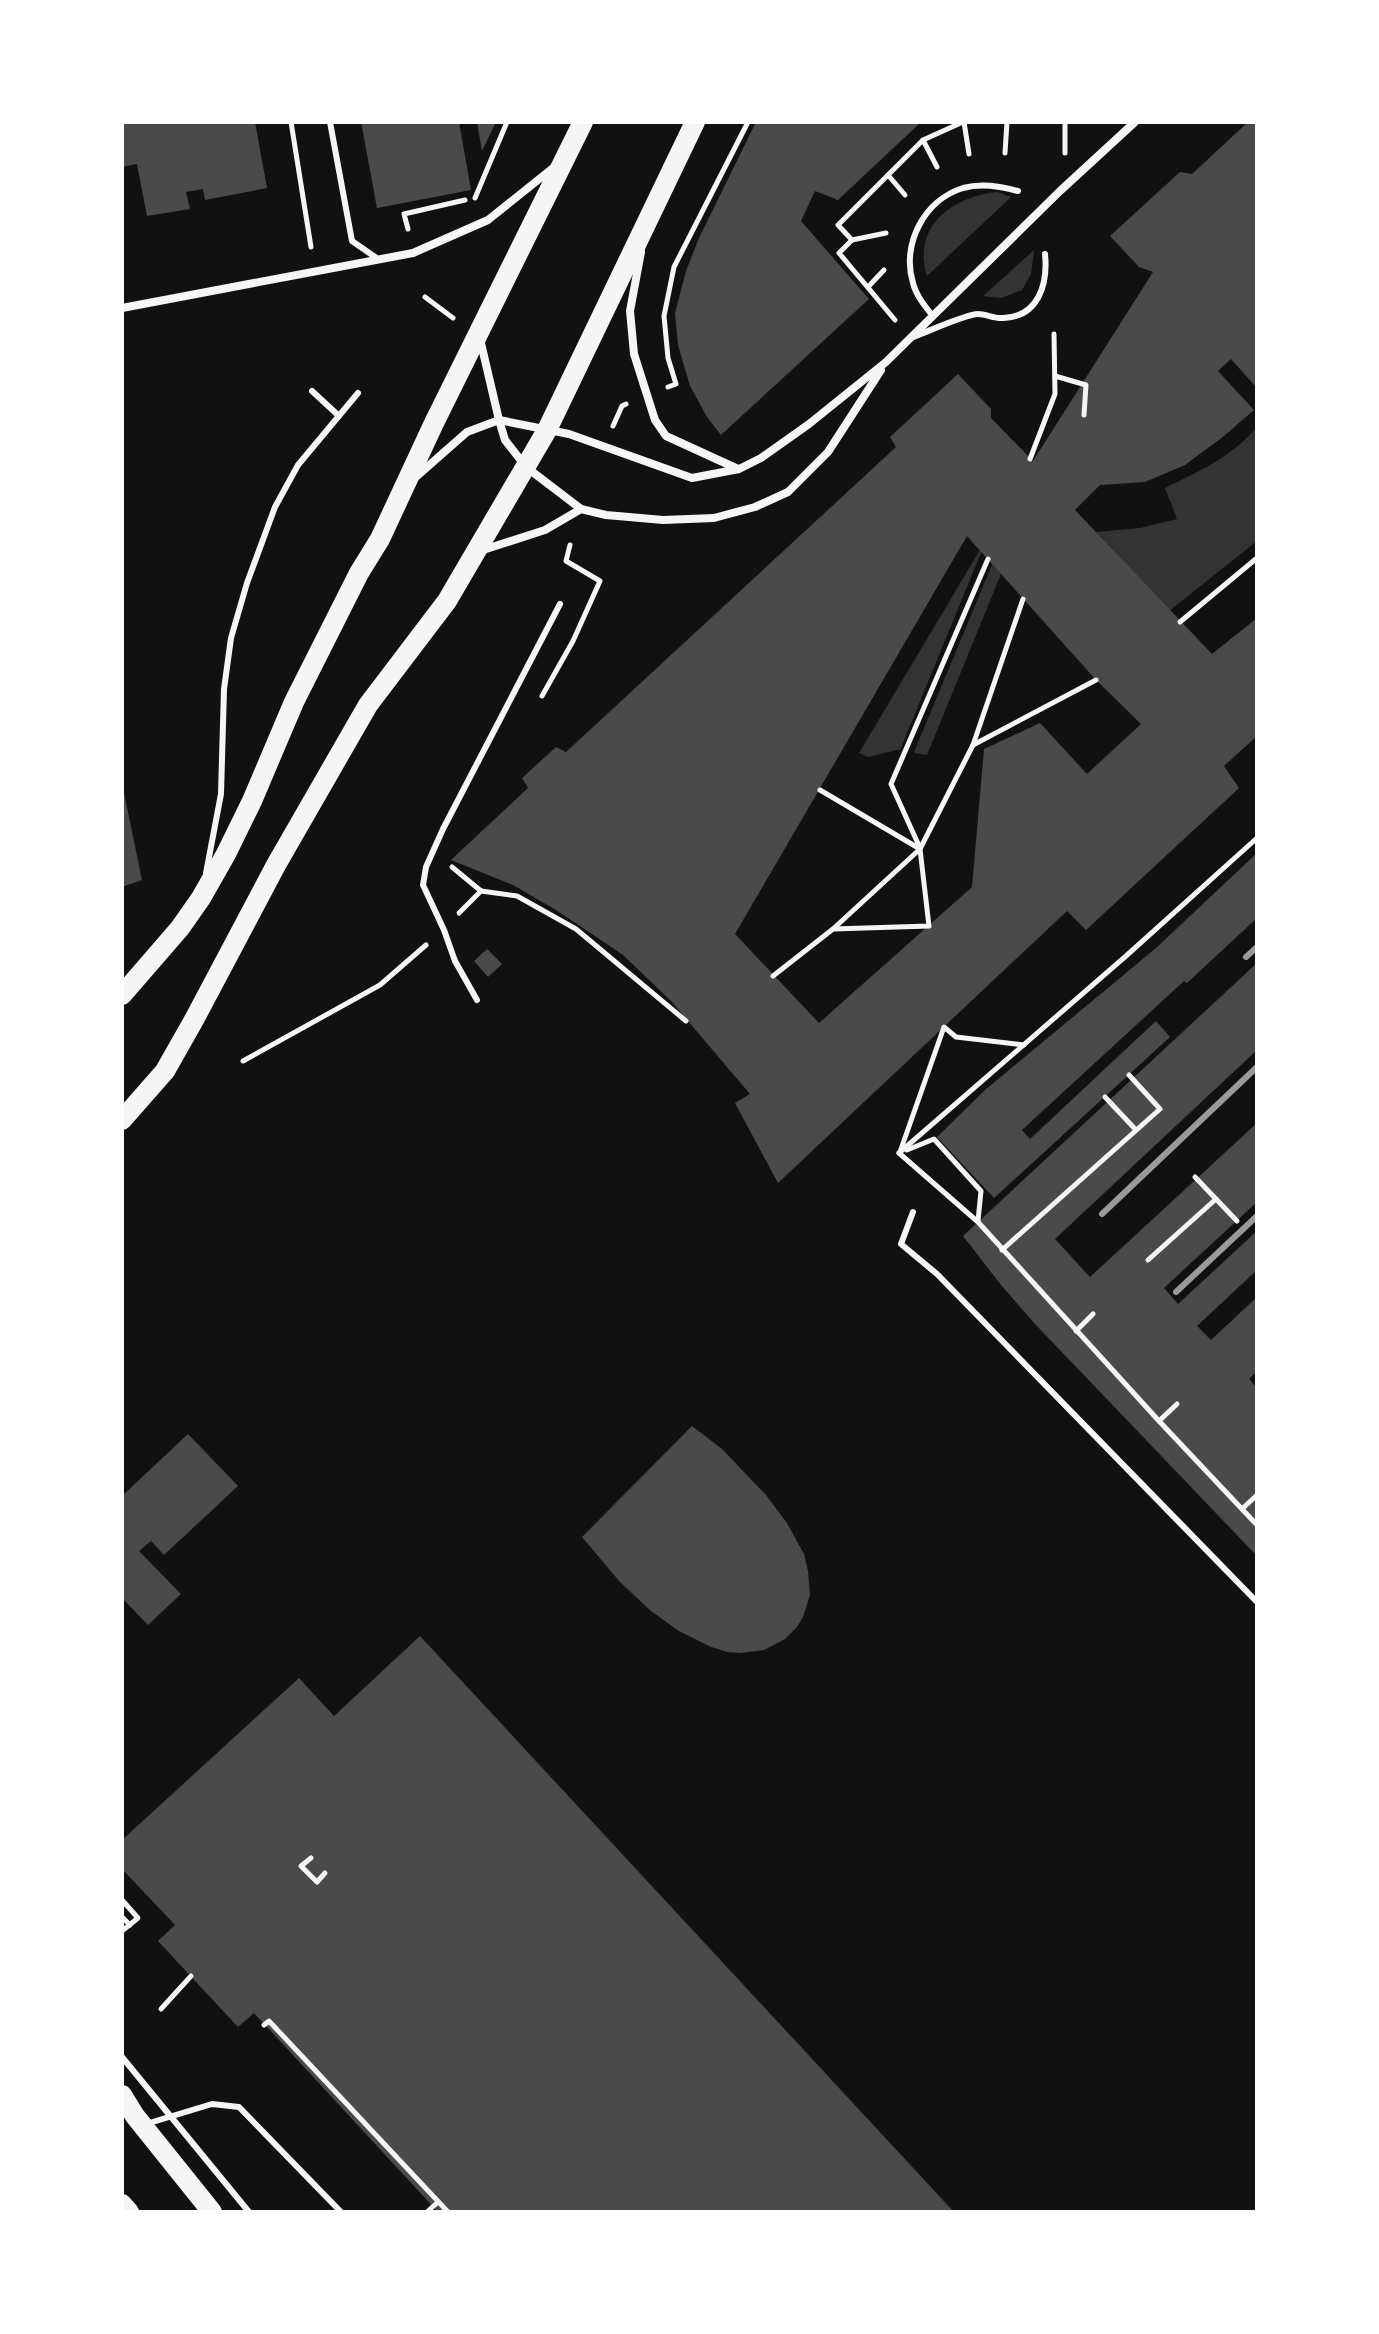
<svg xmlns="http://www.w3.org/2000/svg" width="1379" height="2334" font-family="'PT Sans',sans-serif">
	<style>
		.water { fill: #333 }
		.pier { fill: #111 }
		.building { fill: #4a4a4a; fill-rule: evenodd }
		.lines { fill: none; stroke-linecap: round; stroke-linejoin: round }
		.path { stroke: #f5f5f5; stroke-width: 5 }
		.service { stroke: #f5f5f5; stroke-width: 6 }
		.minor { stroke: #f5f5f5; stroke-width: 8 }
		.primary { stroke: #f5f5f5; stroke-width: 20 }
		.rail { stroke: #9a9a9a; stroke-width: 6 }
	</style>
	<rect width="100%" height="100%" fill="#111"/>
	<g class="water">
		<path d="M997,192l14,5 -84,79c-16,-49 26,-80 70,-84z"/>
		<path d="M1034,250l-3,24 -9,16 -21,8 -18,-2z"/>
		<path d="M1257,427v114l-88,70 -73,-79 44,-4 37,-9 -12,-31c33,-16 68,-32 92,-61z"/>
		<path d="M980,550l21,24 -74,181 -30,-5 -29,7 -9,-4z"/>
	</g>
	<path class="pier" d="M983,548l11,12 -82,197 -14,-2z"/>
	<g class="building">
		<path d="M122,122h133l12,66 -62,12 -2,-11 -17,3 4,17 -43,7 -10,-52 -15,3z"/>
		<path d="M361,122h98l12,68 -94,18z"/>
		<path d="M477,122h19l-14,29z"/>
		<path d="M756,122h165l-83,78 -23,-9 -14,30 68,78 -148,136 -14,-18 -17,-31 -12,-41 -3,-32 11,-42 13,-33z"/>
		<path d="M1248,122h9v266l-26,-29 -13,12 36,39 -30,26 -39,29 -40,17 -45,3 -25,25 137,144 45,-36v118l-33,30 15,22 -153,142 -19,-19 -289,272 -43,-80 15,-9 -79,-93 -48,-46 -67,-45 -43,-25 -62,-25 77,-72 -6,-10 34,-31 10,5 330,-305 -6,-10 68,-63 33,35v9l42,43 120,-189 -14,-5 -29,-31 70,-64 12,2zM967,536l129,144 45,44 -54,50 -47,-51 -56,26 -12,138 -153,136 -84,-89z"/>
		<path d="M122,783l20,97 -20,7z"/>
		<path d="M1257,853v65l-70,65 -3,-2 -162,149 8,9 126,-118 14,16 -176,161 -57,-61 48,-47 171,-142z"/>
		<path d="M487,949l15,15 -14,13 -14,-16z"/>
		<path d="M1257,963v87l-202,189 35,38 167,-154v79l-93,86 14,16 79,-73v39l-60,56 14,14 46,-43v74l-8,8 8,9v168l-221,-231 -35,-40 -38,-49z"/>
		<path d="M692,1426l30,23 44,46 21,28 17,31 4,17 2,24 -7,22 -6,10 -12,12 -21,11 -23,3 -14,-1 -16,-5 -32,-16 -28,-20 -31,-29 -38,-45z"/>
		<path d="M188,1434l50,52 -74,69 -13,-14 -12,10 42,43 -33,31 -26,-27v-102z"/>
		<path d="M420,1636l534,576h-516l-184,-199 -16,14 -80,-86 17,-16 -53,-56v-29l177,-162 35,38z"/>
	</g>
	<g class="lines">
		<g class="path">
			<path d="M291,122l20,125"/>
			<path d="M964,122l5,32"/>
			<path d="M923,140l14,27"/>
			<path d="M1005,153l2,-31"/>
			<path d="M1065,153v-31"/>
			<path d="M888,175l17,20"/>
			<path d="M475,198l32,-76"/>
			<path d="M408,229l-4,-15 61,-14"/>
			<path d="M852,240l34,-7"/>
			<path d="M868,287l16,-17"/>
			<path d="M425,297l28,21"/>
			<path d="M895,320l-56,-67 13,-13 -14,-15 85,-85 40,-18"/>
			<path d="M1055,376l31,9 -2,30"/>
			<path d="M668,387l8,-3 -8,-26 -4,-42 10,-49 74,-145"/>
			<path d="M613,426l9,-20 4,-2"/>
			<path d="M1030,459l25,-65 -1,-60"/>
			<path d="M1180,622l77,-64"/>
			<path d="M542,696l31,-55 27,-60 -34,-20 4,-16"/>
			<path d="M973,745l50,-146"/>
			<path d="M820,790l100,59 9,77 -96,3"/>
			<path d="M920,848l-29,-64 97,-225"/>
			<path d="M452,867l29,24"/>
			<path d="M481,891l36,5 59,33 110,92"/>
			<path d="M459,913l22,-22"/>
			<path d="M773,976l60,-47 87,-80 53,-104 123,-65"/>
			<path d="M243,1061l137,-76 46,-40"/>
			<path d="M1105,1097l31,33"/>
			<path d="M907,1150l27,-11 47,52 -3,30"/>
			<path d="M900,1152l44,-125 12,10 68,8"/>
			<path d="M899,1153l79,69 181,199 98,104"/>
			<path d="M899,1153l227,-197 131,-118"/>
			<path d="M1195,1177l42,44"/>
			<path d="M1002,1250l158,-141 -31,-34"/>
			<path d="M1148,1260l68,-61"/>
			<path d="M1076,1331l17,-17"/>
			<path d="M1159,1421l18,-17"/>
			<path d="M1242,1509l15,-14"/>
			<path d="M311,1858l-10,8 16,16 8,-9"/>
			<path d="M122,1900l16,18 -16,13"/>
			<path d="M122,1917l8,8"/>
			<path d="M161,2009l30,-33"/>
			<path d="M264,2025l5,-4 179,191"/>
			<path d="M427,2212l11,-10"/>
		</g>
		<g class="service">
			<path d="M330,122l22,119 26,18"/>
			<path d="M932,315c-8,-10 -16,-20 -19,-32 -12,-38 11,-83 50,-95 18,-5 36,-2 55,3"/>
			<path d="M913,337c14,-5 53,-23 65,-23 8,0 17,5 25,4 36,-1 45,-35 42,-64"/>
			<path d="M312,391l27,25"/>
			<path d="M206,873l15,-79 3,-105 7,-51 16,-55 28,-76 23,-42 60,-72"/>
			<path d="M477,1000l-22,-39 -11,-31 -21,-45 3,-18 17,-38 117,-225"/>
			<path d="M913,1212l-12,32 36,30 320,328"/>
			<path d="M122,2057l127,155"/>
			<path d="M146,2124l66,-20 27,3 102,105"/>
		</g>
		<g class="minor">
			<path d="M641,252l-11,59 4,43 21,66 11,16 72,33"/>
			<path d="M122,308l291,-55 75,-33 65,-52"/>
			<path d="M480,339l19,81 6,20 21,27 55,42"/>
			<path d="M417,476l50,-44 32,-12 70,14 123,44 47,-9 22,-11 48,-34 77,-62 174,-171 75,-69"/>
			<path d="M483,550l62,-20 36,-21 25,6 57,5 51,-2 41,-11 33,-15 40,-40 53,-82"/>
		</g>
		<g class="primary">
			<path d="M122,995l58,-67 21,-30 25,-44 26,-53 42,-99 65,-129 21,-34 54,-116 149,-301"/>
			<path d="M122,1120l43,-49 30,-53 81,-153 92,-160 79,-104 100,-171 148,-308"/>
			<path d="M122,2095l13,21 77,96"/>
			<path d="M122,2204l7,8"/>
		</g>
		<g class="rail">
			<path d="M1246,957l11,-10"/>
			<path d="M1102,1214l155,-147"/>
			<path d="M1176,1292l81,-76"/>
		</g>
	</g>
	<rect width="1379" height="2334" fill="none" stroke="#ffffff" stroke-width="248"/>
</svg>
